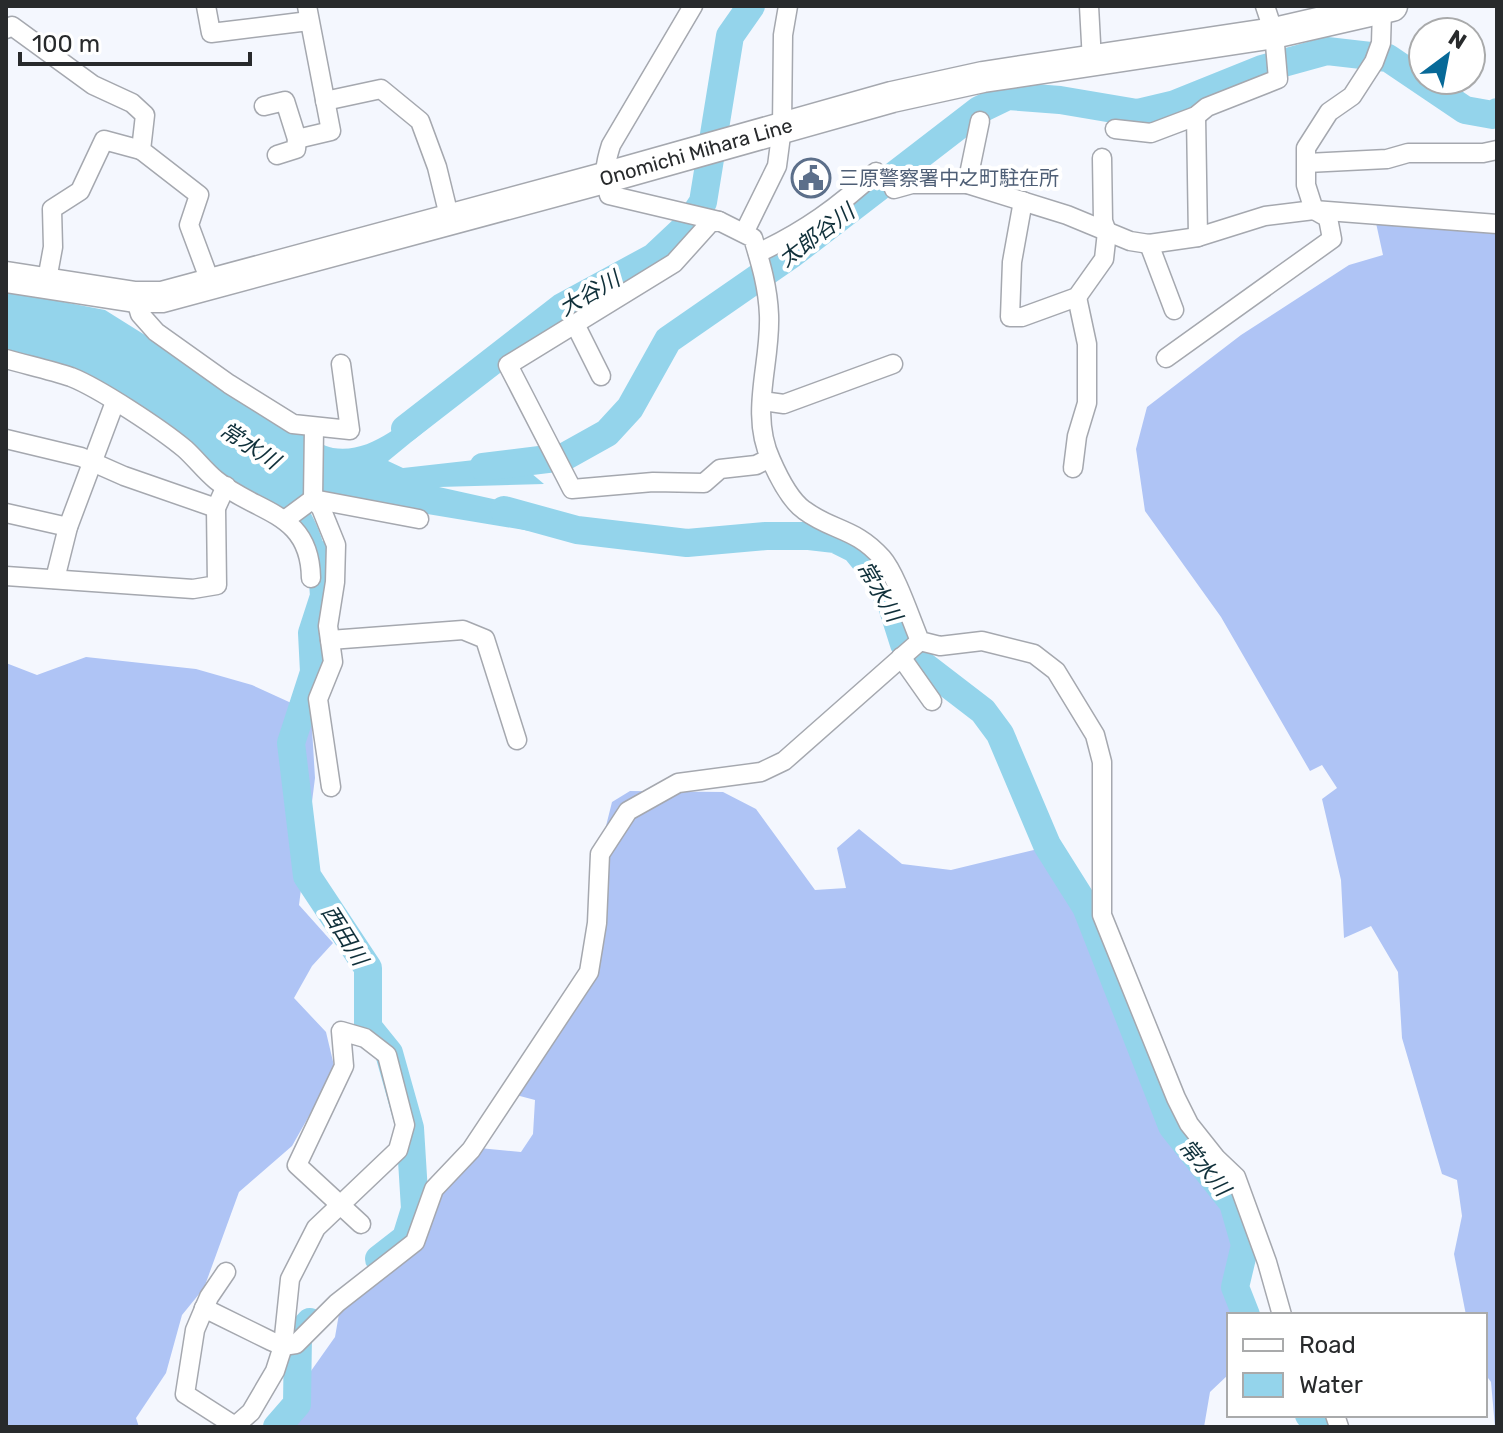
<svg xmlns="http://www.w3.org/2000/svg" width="1503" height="1433" font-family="Rubik,'Noto Sans JP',sans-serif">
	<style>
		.forest { fill: #afc4f5 }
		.water { fill: #94d4eb }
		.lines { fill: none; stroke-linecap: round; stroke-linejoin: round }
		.river { stroke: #94d4eb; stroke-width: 28 }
		.minor-casing { stroke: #a5a8af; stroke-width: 21 }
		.primary-casing { stroke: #a5a8af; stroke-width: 33 }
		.minor { stroke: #fff; stroke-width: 18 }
		.primary { stroke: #fff; stroke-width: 30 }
		.labels { text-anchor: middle; stroke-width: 8; stroke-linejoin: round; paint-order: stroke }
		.street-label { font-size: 20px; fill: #282a2c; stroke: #fff }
		.service-label { font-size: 20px; fill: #4e5e75; stroke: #fff; text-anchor: start }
		.water-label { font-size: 22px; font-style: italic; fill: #10303a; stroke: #fff }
	</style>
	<rect width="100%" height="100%" fill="#f4f7fe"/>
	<g class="forest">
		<path d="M1376,223l121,9v1195h-2l-4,-45 -6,-8v-59h-19l-12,-61 8,-38 -5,-36 -15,-6 -40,-136 -4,-66 -27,-46 -27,12 -3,-58 -19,-81 15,-11 -15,-23 -12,6 -89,-154 -76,-106 -9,-62 11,-42 94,-72 108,-70 34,-10z"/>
		<path d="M86,657l110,12 56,16 59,27 4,66 -16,127 34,38 -21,23 -18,32 32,34 9,38 -43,76 -53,46 -35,96 -22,27 -16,58 -30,45 3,9h-133v-764l31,12z"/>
		<path d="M630,791l93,1 33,17 59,81 31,-2 -9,-40 22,-19 43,35 49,6 87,-21 40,62 86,219 61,77 11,38 -10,42 11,28h-8v59l-19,18 -6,35h-918l18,-22 2,-27 29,-41 5,-29 76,-63 23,-49 40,-48 42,4 12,-18 2,-34 -19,-5 78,-116 12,-49 -5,-84 11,-44z"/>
	</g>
	<path class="water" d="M6,291l99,19 198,124c10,5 20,12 30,14 38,6 68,-25 97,-45l14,12 -56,46 15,7 108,-12 33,28 -105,3 104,23 -7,22 -193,-32 -41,-2c23,38 26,54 26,97l-12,-10 -3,-26 -37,-55 -53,-27 -12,-16 -82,-58 -123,-50z"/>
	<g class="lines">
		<g class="river">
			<path d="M405,429l157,-122 92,-50 33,-31 16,-24 27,-166 21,-30"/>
			<path d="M483,467l81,-10 43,-24 23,-25 38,-68 124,-86 187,-144 29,-14 52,4 77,13 38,-9 87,-35 65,-18 61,7 77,52 28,5 4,-3"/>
			<path d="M504,510l73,20 110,13 79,-7h43l26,3 20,10 18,22 18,32 13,41 10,14 69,53 17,23 47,111 39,62 86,219 61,77 12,42 -10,42 11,28"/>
			<path d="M321,555l3,41 -12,37 2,39 -23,71 16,133 61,92v59l21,26 21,75 5,81 -9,29 -27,21"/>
			<path d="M1309,1415l11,12"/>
			<path d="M277,1427l20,-23 1,-69 12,-13"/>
		</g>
		<g class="minor-casing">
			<g id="minor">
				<path d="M206,6l5,27 98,-12"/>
				<path d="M693,6l-82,139c-6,19 -8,30 -2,50l110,26"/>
				<path d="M1089,6l3,55"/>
				<path d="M6,29l6,-3 81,59 39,18 13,12 -4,35 58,45 -10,30 22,59"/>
				<path d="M325,101l56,-12 39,32 17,46 13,53"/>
				<path d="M264,106l21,-5 12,38 -1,10 -19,6"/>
				<path d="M1196,116l2,121"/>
				<path d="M1115,129l36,4 45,-17 11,-9 71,-28 -4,-46 -9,-27"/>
				<path d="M297,139l34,-8 -24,-125"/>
				<path d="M1307,163l80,-4 21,-6h75l14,-3"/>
				<path d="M967,184l13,-63"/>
				<path d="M894,189l18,-5h55l100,31 63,26 19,3 49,-7 67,-21 49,-6 183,14"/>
				<path d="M1023,201l-11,61 -2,55h12l55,-20 27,-38 3,-27 -4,-11 -1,-63"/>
				<path d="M744,233l33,-67 5,-38 1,-93 5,-29"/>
				<path d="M1149,244l25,66"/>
				<path d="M758,253c47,-22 80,-46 118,-81"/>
				<path d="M46,285l7,-38 -1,-38 28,-18 24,-51 37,10"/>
				<path d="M135,297l5,17 16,18 73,52 64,40 57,6 -9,-66"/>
				<path d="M575,324l26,52"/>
				<path d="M1166,358l166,-119 -4,-21 -14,-8 -8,-25v-37l23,-36 23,-16 22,-34 7,-19 1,-33"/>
				<path d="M6,359c21,6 44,11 65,18 28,11 90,52 114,72 11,10 20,22 31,31 41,34 94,31 95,98"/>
				<path d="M762,401l22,3 109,-40"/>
				<path d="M314,428l-1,71 8,9 15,37 -1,37 -7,44 5,36 -15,37 13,88"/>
				<path d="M6,439l75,18 43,19 92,32"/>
				<path d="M770,458l-14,7 -36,4 -16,14 -51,-1 -81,7 -64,-124 166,-102 36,-40 9,-2 34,17c8,26 15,50 16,77 2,49 -20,98 2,145 7,16 19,40 33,50 28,21 52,18 78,48 14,16 29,62 38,83l20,5 42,-5 52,13 22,17 39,64 7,27v153l74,183 13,26 27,34 20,19 31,85 15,53"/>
				<path d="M1073,468l4,-32 10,-33v-59l-10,-47"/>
				<path d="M6,513l62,14"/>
				<path d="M286,519l27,-20 106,20"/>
				<path d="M6,576l187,13 24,-4 -1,-77 10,-22"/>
				<path d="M55,579l13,-52 47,-125"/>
				<path d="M330,640l133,-10 22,9 32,101"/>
				<path d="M901,657l31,44"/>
				<path d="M226,1272l-17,25 -14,33 -10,64 50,32"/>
				<path d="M204,1308l67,33 12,5 13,-2 41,-41 78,-61 19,-53 37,-39 118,-178 8,-49 3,-69 28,-43 50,-28 83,-11 23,-11 136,-120"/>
				<path d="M1335,1415l4,12"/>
				<path d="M234,1427l17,-15 24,-41 8,-25 7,-67 26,-51 82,-78 7,-25 -18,-70 -22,-17 -24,-7 3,35 -47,99 64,59"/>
			</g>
		</g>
		<g class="primary-casing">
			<path id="primary" d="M6,277l129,20h27l442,-119 288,-81 91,-20 291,-44 118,-27"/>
		</g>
		<use href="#minor" class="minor"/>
		<use href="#primary" class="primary"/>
	</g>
	<defs>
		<g id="civic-ring" transform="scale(2)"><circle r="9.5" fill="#fff" stroke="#5c6f8a" stroke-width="1.5"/><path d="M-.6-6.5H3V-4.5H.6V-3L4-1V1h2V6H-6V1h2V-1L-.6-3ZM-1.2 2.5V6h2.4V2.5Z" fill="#5c6f8a"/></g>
	</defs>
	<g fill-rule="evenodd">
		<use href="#civic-ring" x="811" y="178"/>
	</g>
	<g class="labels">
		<g class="street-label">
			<text transform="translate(696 152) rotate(-16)" y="7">Onomichi Mihara Line</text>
		</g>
		<g class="service-label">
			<text x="839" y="185">三原警察署中之町駐在所</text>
		</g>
		<g class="water-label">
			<text transform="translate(816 235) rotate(-37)" y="8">太郎谷川</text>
			<text transform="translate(589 293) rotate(-30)" y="8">大谷川</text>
			<text transform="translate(250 445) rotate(33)" y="8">常水川</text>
			<text transform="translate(880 591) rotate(60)" y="8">常水川</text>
			<text transform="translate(345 935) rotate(58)" y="8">西田川</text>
			<text transform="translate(1205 1167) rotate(51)" y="8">常水川</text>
		</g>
	</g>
	<rect width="1503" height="1433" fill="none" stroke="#282a2c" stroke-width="16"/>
	<rect x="1227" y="1313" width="260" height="104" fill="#ffffff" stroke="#a9aaab" stroke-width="2"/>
	<rect x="1243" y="1339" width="40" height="12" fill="#ffffff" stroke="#a9aaab" stroke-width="2"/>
	<text x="1299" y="1353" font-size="24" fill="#282a2c">Road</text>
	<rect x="1243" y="1373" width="40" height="24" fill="#94d4eb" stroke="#a9aaab" stroke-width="2"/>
	<text x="1299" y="1393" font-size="24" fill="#282a2c">Water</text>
	<g transform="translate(1447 56) rotate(32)"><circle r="38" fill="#ffffff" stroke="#a9aaab" stroke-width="2"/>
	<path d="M0-6L14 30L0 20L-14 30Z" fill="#076998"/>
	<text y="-12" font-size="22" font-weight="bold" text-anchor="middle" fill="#282a2c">N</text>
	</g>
	<path d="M20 52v12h230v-12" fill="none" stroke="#282a2c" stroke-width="4"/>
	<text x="32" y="52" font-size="24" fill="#282a2c" stroke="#ffffff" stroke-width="6" paint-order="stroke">100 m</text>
</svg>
